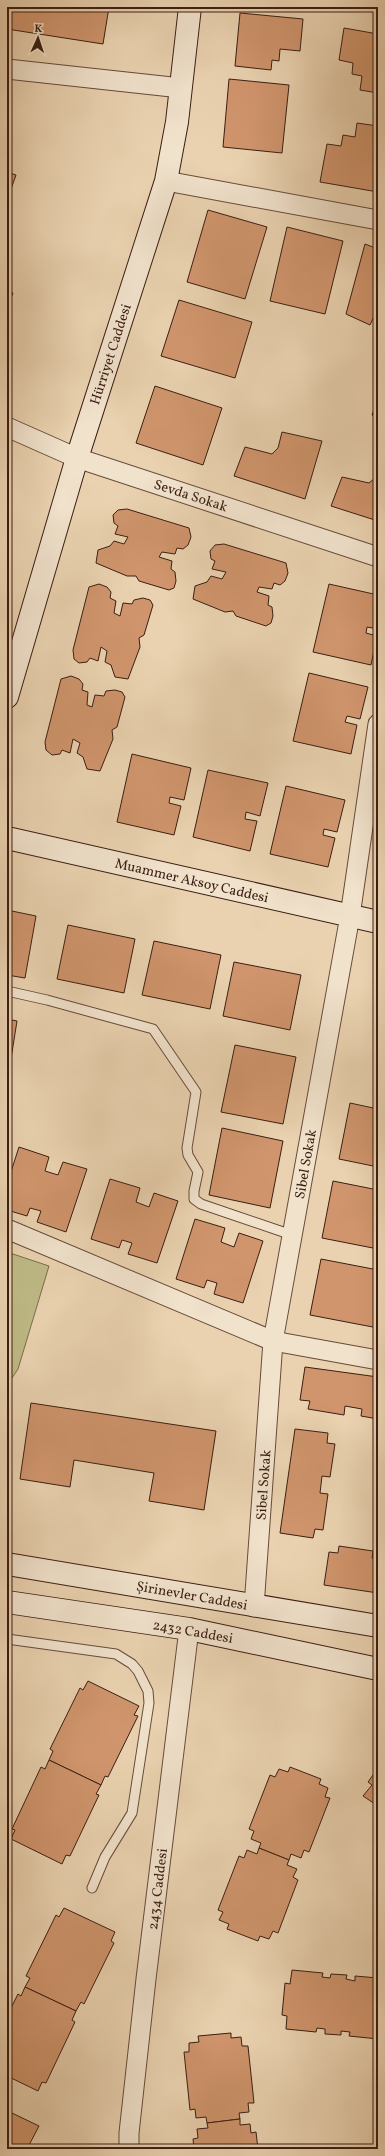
<svg xmlns="http://www.w3.org/2000/svg" width="385" height="2156" font-family="Vollkorn,serif">
	<style>
		.green { fill: #beba86; stroke: #7c6c4c }
		.building { fill: #d0956d; stroke: #3b1e13 }
		.lines { fill: none; stroke-linecap: round; stroke-linejoin: round }
		.lane-casing { stroke: #674b3a; stroke-width: 11 }
		.street-casing { stroke: #674b3a; stroke-width: 21 }
		.secondary-casing { stroke: #3b1e13; stroke-width: 24 }
		.lane { stroke: #f1e2cc; stroke-width: 9 }
		.street { stroke: #f1e2cc; stroke-width: 19 }
		.secondary { stroke: #f1e2cc; stroke-width: 22 }
		.labels { text-anchor: middle; stroke-width: 3.5; stroke-linejoin: round; paint-order: stroke }
		.street-label { font-size: 14px; fill: #3b1e13; stroke: #f1e2cc }
	</style>
	<rect width="100%" height="100%" fill="#ead2b0"/>
	<filter id="stains"><feTurbulence type="fractalNoise" baseFrequency=".005" numOctaves="4"/><feColorMatrix values="0 0 0 0 .2 0 0 0 0 .09 0 0 0 0 .02 0 0 0 .5 -.17"/></filter>
	<radialGradient id="worn" r=".72"><stop offset=".6" stop-color="#630" stop-opacity="0"/><stop offset="1" stop-color="#630" stop-opacity=".3"/></radialGradient>
	<path class="green" d="M7,1252l42,14 -31,103 -8,12 -3,-1z"/>
	<g class="building">
		<path d="M7,7h102l-6,37 -96,-15z"/>
		<path d="M240,13l63,6 -3,32 -20,-2 -1,12 -7,-1 -1,10 -36,-4z"/>
		<path d="M344,28l34,6v59l-18,-3 2,-14 -10,-2 1,-11 -14,-3z"/>
		<path d="M229,79l60,6 -7,68 -59,-6z"/>
		<path d="M357,123l21,3v66l-58,-10 7,-38 14,2 2,-11 12,2z"/>
		<path d="M7,172l9,3 -9,25z"/>
		<path d="M208,210l59,17 -22,72 -58,-17z"/>
		<path d="M287,227l56,14 -18,73 -55,-13z"/>
		<path d="M365,244l13,5v59l-8,17 -24,-11z"/>
		<path d="M7,291l6,2 -6,16z"/>
		<path d="M179,300l73,22 -17,56 -74,-22z"/>
		<path d="M155,386l67,22 -19,57 -67,-22z"/>
		<path d="M378,397v20l-6,-2z"/>
		<path d="M282,432l40,9 -17,58 -71,-23 11,-29 27,7 6,-6z"/>
		<path d="M378,466v55l-47,-15 11,-29 27,6 6,-5z"/>
		<path d="M127,509l62,19 2,9 -3,8 -5,4 -6,-1 -2,6 -13,-2 -3,5 13,4 -1,8 4,3 1,9 -2,7 -5,2 -30,-9 -3,-5h-9l-31,-13 2,-13 12,-4 4,-5 10,3 4,-7 -13,-3 3,-8 -4,-3 -1,-8 5,-5z"/>
		<path d="M224,544l62,19 2,10 -3,8 -5,4 -6,-2 -2,6 -13,-2 -2,5 12,4 -1,9 4,2 1,9 -2,7 -5,3 -30,-10 -3,-5 -8,1 -32,-13 2,-13 12,-4 4,-6 11,3 4,-7 -14,-3 3,-8 -4,-2 -1,-8 5,-6z"/>
		<path d="M99,584l8,3 4,5 -1,6 6,3 -2,12 6,3 3,-13 9,1 2,-4 9,-2 7,2 3,5 -9,30 -5,3 1,9 -12,32 -13,-2 -4,-12 -6,-3 2,-11 -6,-4 -3,14 -8,-3 -3,4 -8,1 -5,-4 -1,-9 16,-63z"/>
		<path d="M329,584l49,11v34l-11,-2 -1,6 11,3 -6,29 -58,-13z"/>
		<path d="M309,673l59,14 -8,32 -13,-3 -2,6 12,3 -6,29 -58,-13z"/>
		<path d="M71,676l8,3 4,5 -1,6 6,2 -1,13 5,2 3,-12 9,1 2,-5 9,-1 7,2 3,5 -8,30 -5,3 1,9 -13,32 -13,-2 -4,-12 -6,-4 3,-10 -7,-4 -3,14 -8,-3 -2,4 -8,1 -6,-5 -1,-8 16,-63z"/>
		<path d="M132,754l59,14 -7,32 -14,-3 -1,6 12,3 -7,29 -57,-13z"/>
		<path d="M208,770l60,13 -8,33 -14,-4 -1,7 12,2 -7,30 -57,-14z"/>
		<path d="M286,786l59,14 -8,32 -13,-3 -1,6 12,3 -7,29 -58,-13z"/>
		<path d="M7,910l29,6 -11,62 -18,-3z"/>
		<path d="M68,925l67,14 -11,54 -67,-14z"/>
		<path d="M154,941l67,14 -11,54 -68,-14z"/>
		<path d="M234,962l67,13 -11,55 -67,-14z"/>
		<path d="M7,1019l10,2 -10,63z"/>
		<path d="M235,1045l61,12 -13,67 -62,-12z"/>
		<path d="M350,1103l28,6v58l-39,-8z"/>
		<path d="M222,1128l61,13 -13,67 -61,-13z"/>
		<path d="M19,1147l30,10 -4,14 13,4 5,-13 24,7 -21,63 -29,-10 4,-11 -11,-3 -3,8 -20,-6v-26z"/>
		<path d="M110,1179l30,9 -4,14 13,5 5,-14 24,8 -21,62 -29,-9 4,-11 -10,-3 -3,8 -28,-9z"/>
		<path d="M333,1181l45,9v59l-56,-11z"/>
		<path d="M195,1219l30,9 -4,14 13,5 5,-14 24,8 -20,62 -29,-9 3,-11 -10,-3 -3,8 -28,-9z"/>
		<path d="M321,1259l57,11v58l-68,-13z"/>
		<path d="M305,1367l73,10v42l-17,-3 1,-7 -17,-3 -1,9 -36,-6 2,-8 -10,-1z"/>
		<path d="M31,1403l185,28 -12,79 -55,-9 5,-28 -80,-13 -4,27 -50,-8z"/>
		<path d="M295,1429l33,4 -1,10 8,1 -5,33 -8,-1 -2,17 8,1 -5,36 -8,-1 -2,9 -33,-5z"/>
		<path d="M339,1546l34,5 -1,7 6,1v34l-54,-8 5,-33 9,1z"/>
		<path d="M88,1681l51,25 -5,9 4,1 -30,61 -3,-1 -4,9 -52,-25 4,-9 -3,-2 30,-61 3,2z"/>
		<path d="M49,1760l52,25 -5,9 3,1 -29,61 -4,-1 -4,9 -51,-25 4,-9 -3,-1 29,-62 4,2z"/>
		<path d="M290,1767l31,12 -2,5 9,4 -3,9 5,1 -21,54 -5,-2 -3,8 -10,-4 -2,6 -30,-12 2,-5 -10,-4 3,-8 -5,-2 21,-54 5,2 4,-8 9,3z"/>
		<path d="M378,1768v38l-15,-10 9,-11 -4,-3z"/>
		<path d="M259,1848l30,12 -2,5 10,4 -4,8 5,3 -20,53 -5,-2 -4,8 -9,-3 -2,5 -31,-12 2,-5 -10,-4 4,-8 -5,-2 21,-54 5,2 3,-8 10,4z"/>
		<path d="M64,1908l51,24 -4,9 3,2 -30,61 -3,-2 -5,9 -51,-24 5,-9 -4,-2 30,-61 3,2z"/>
		<path d="M292,1970l31,3 -1,4 8,1 1,-4 16,1 -1,4 9,2v-5l23,2v61l-29,-3 1,-4 -9,-1v4l-16,-1v-5l-8,-1 -1,4 -30,-3 1,-13 -5,-1 3,-32 5,1z"/>
		<path d="M25,1987l51,24 -4,9 3,2 -29,61 -4,-1 -4,9 -31,-15v-60l11,-22 3,2z"/>
		<path d="M231,2033v5l10,-1 1,9h6l6,57h-6l1,9 -10,1 1,6 -33,4 -1,-6 -10,1 -1,-9 -5,1 -6,-58h5v-9l10,-1 -1,-6z"/>
		<path d="M12,2113l27,13 -12,23h-20v-26z"/>
		<path d="M240,2119v6l10,-1 1,9 5,-1 2,17h-64l-1,-10 5,-1 -1,-9 11,-1 -1,-5z"/>
	</g>
	<g class="lines">
		<g class="lane-casing">
			<g id="lane">
				<path d="M7,991l40,9 106,29 43,63 -9,56 1,7 10,17 -4,19v8l7,5 91,31"/>
				<path d="M7,1639l109,15 16,10 6,7 10,20 1,12 -17,110 -27,44 -13,31"/>
			</g>
		</g>
		<g class="street-casing">
			<g id="street">
				<path d="M7,69l174,19"/>
				<path d="M166,181l212,39"/>
				<path d="M7,427l70,31 301,99"/>
				<path d="M7,1229l266,112 105,19"/>
				<path d="M254,1607l19,-266 77,-425 28,-192"/>
				<path d="M129,2149v-16l17,-154 43,-350"/>
			</g>
		</g>
		<g class="secondary-casing">
			<g id="secondary">
				<path d="M7,697l70,-239 89,-277 11,-59 13,-115"/>
				<path d="M7,838l371,84"/>
				<path d="M7,1564l371,62"/>
				<path d="M7,1602l182,27 189,40"/>
			</g>
		</g>
		<use href="#lane" class="lane"/>
		<use href="#street" class="street"/>
		<use href="#secondary" class="secondary"/>
	</g>
	<g class="labels">
		<g class="street-label">
			<text transform="translate(110 354) rotate(-72)" y="5">Hürriyet Caddesi</text>
			<text transform="translate(191 495) rotate(18)" y="5">Sevda Sokak</text>
			<text transform="translate(192 880) rotate(13)" y="5">Muammer Aksoy Caddesi</text>
			<text transform="translate(305 1164) rotate(-80)" y="5">Sibel Sokak</text>
			<text transform="translate(263 1485) rotate(-86)" y="5">Sibel Sokak</text>
			<text transform="translate(192 1595) rotate(10)" y="5">Şirinevler Caddesi</text>
			<text transform="translate(193 1631) rotate(10)" y="5">2432 Caddesi</text>
			<text transform="translate(157 1889) rotate(-83)" y="5">2434 Caddesi</text>
		</g>
	</g>
	<rect width="385" height="2156" fill="none" stroke="#ead2b0" stroke-width="24"/>
	<rect x="8" y="8" width="369" height="2140" fill="none" stroke="#3b1e13" stroke-width="2"/>
	<rect x="12" y="12" width="361" height="2132" fill="none" stroke="#3b1e13"/>
	<g transform="translate(38 38) rotate(3)" stroke="#f1e2cc" stroke-width="3" paint-order="stroke">
	<path d="M0-3L7 15L0 10L-7 15Z" fill="#3b1e13"/>
	<text y="-6" font-size="11" font-weight="bold" text-anchor="middle" fill="#3b1e13">K</text>
	</g>
	<rect width="100%" height="100%" filter="url(#stains)"/>
	<rect width="100%" height="100%" fill="url(#worn)"/>
</svg>
